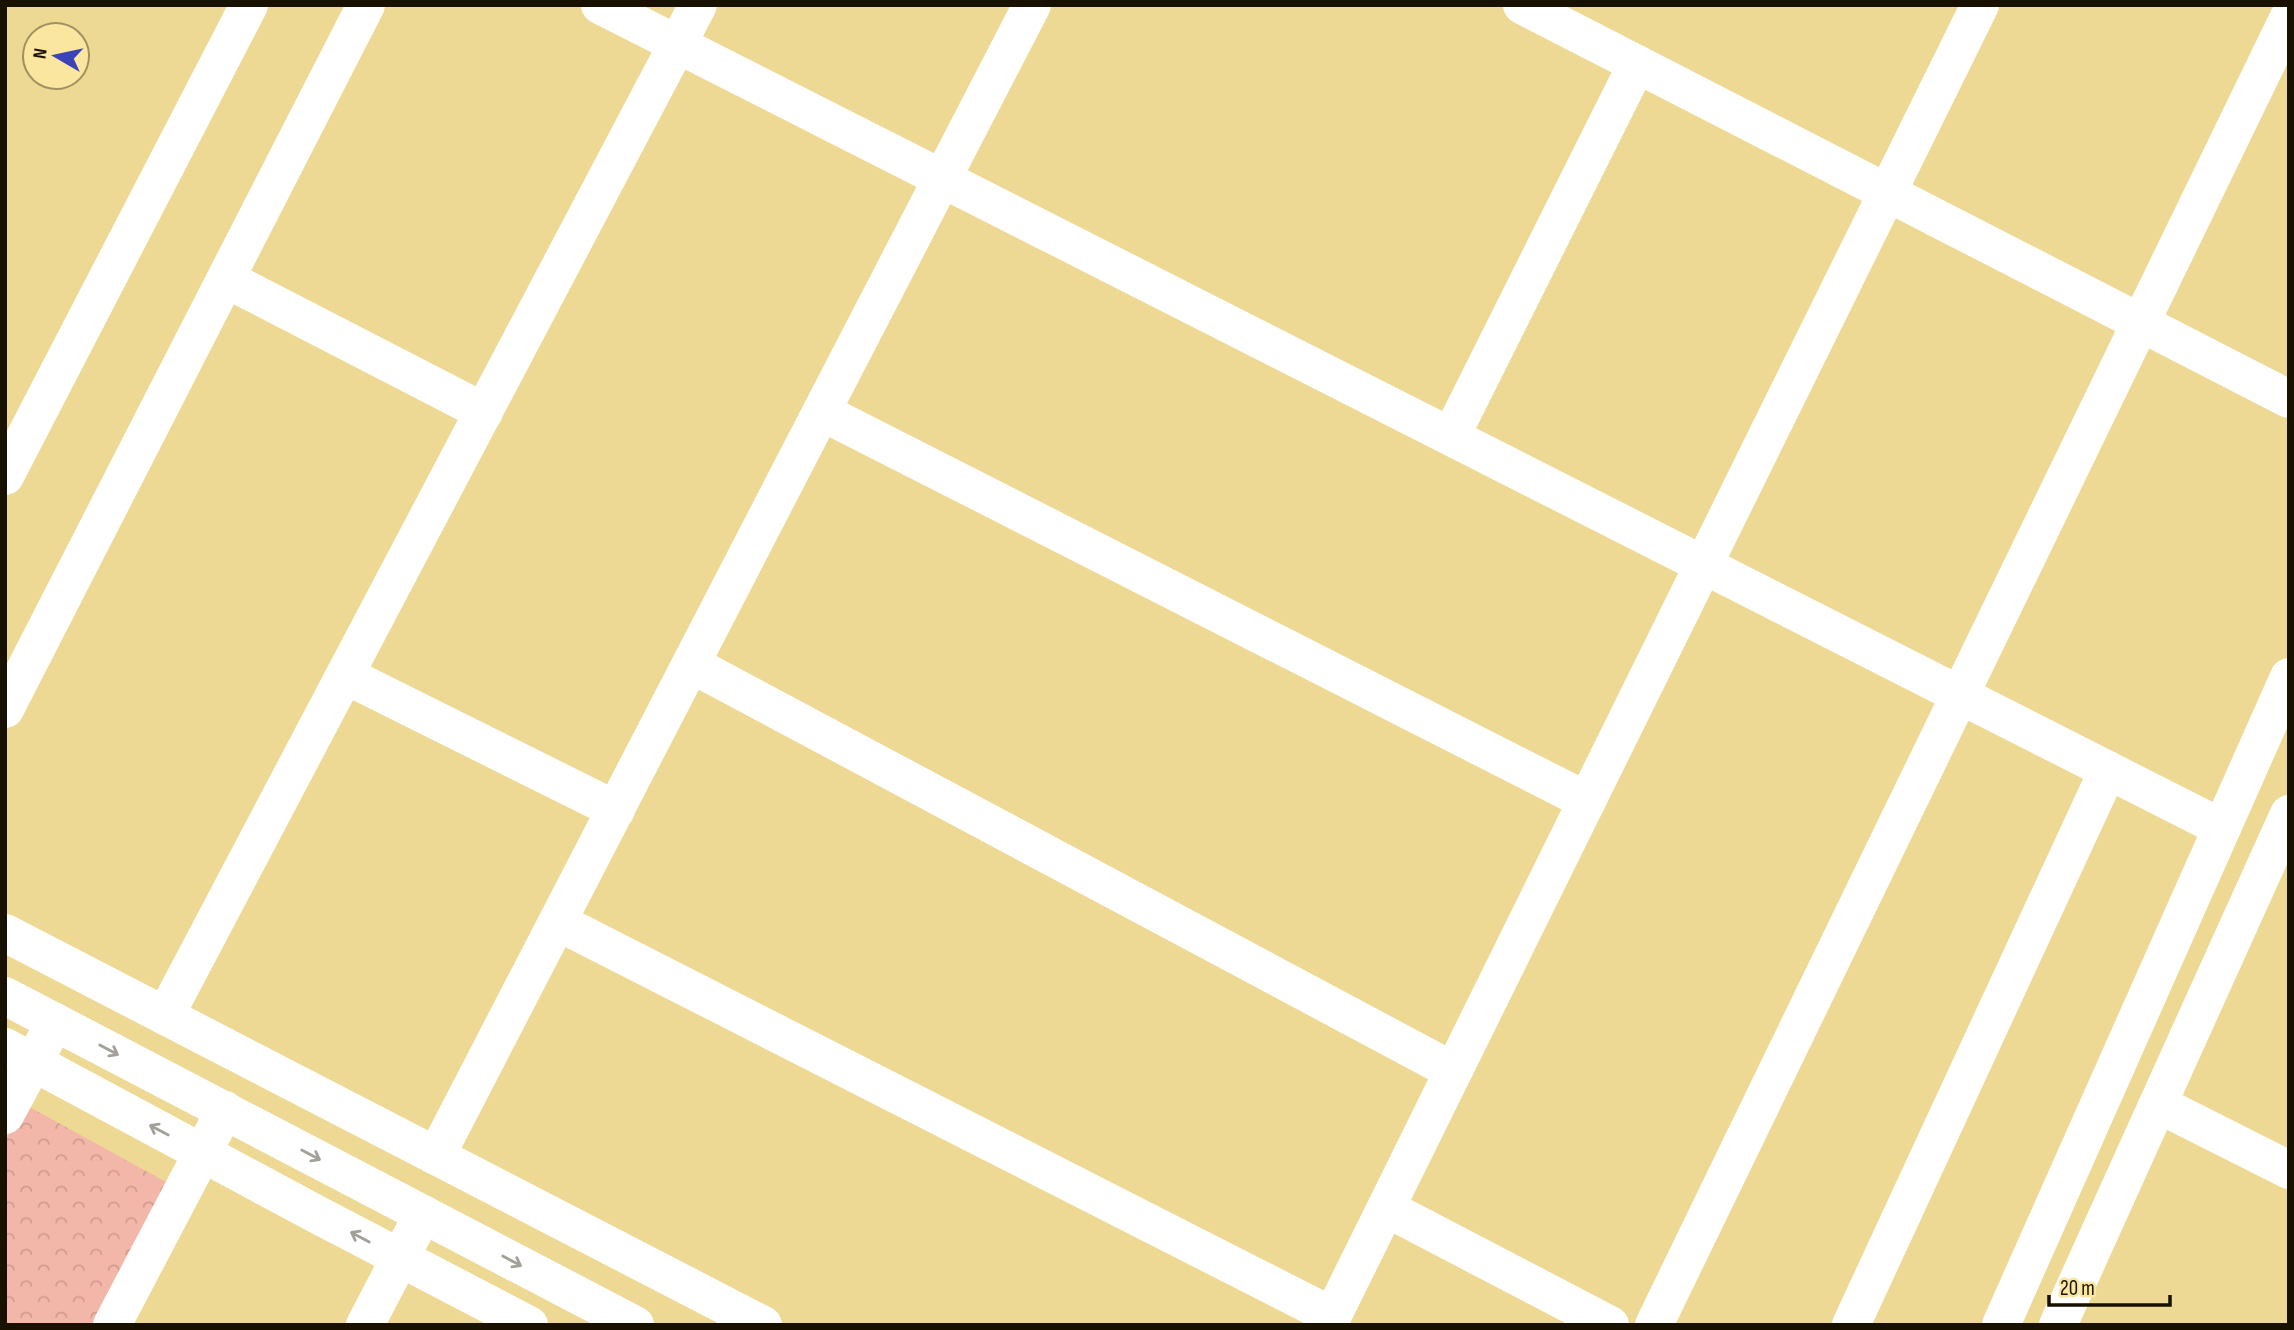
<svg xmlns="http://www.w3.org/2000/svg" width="2294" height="1330" font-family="'Sofia Sans Condensed',sans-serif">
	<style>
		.forest { fill: url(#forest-crowns) }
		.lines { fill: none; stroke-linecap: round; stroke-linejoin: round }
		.street { stroke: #fff; stroke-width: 38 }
		.secondary { stroke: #fff; stroke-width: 38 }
		.oneway { stroke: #a3a099 }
	</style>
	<defs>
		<pattern id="forest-crowns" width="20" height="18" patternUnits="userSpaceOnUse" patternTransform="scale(1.75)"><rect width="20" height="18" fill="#f3b7a9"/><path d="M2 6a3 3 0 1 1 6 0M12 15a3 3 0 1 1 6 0" fill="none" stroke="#d09c90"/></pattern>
	</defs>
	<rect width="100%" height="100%" fill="#edd994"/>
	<path class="forest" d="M24,1104l142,78 -72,143h-89v-183z"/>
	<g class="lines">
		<g class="street">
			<path d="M600,5l1622,823"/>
			<path d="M1522,5l767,394"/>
			<path d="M226,279l258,133"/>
			<path d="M822,412l765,389"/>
			<path d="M1451,436l186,-372"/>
			<path d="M5,476l244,-471"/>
			<path d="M691,664l762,407"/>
			<path d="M345,675l271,135"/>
			<path d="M5,709l361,-704"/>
			<path d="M558,922l774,394"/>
			<path d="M5,933l758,392"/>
			<path d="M165,1016l533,-1011"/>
			<path d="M2158,1104l131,66"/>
			<path d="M5,1115l50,-93"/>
			<path d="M436,1156l596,-1151"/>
			<path d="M1386,1208l224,117"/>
			<path d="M112,1325l113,-215"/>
			<path d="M365,1325l58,-111"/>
			<path d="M1328,1325l652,-1320"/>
			<path d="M1654,1325l635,-1308"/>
			<path d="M1851,1325l257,-555"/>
			<path d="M2001,1325l288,-648"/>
			<path d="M2058,1325l231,-511"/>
		</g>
		<g class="secondary">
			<path d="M5,996l630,329"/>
			<path d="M5,1047l313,168 211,110"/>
		</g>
	</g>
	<defs><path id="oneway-shaft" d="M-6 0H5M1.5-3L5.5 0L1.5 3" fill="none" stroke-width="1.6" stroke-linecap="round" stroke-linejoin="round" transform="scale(1.75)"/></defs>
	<g class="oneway">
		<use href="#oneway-shaft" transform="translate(109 1050) rotate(28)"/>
		<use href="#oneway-shaft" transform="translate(159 1130) rotate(-152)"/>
		<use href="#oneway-shaft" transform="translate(311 1155) rotate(28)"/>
		<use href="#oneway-shaft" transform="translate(360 1237) rotate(-152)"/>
		<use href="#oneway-shaft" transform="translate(512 1261) rotate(28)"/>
	</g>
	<rect width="2294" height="1330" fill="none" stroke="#191100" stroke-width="14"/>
	<g transform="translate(56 56) rotate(279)"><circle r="33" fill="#fbe6a0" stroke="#a19160" stroke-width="2"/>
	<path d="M0-5L12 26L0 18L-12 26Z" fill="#3a43b7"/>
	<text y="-10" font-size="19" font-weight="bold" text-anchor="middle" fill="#191100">N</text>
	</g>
	<path d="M2049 1295v10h121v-10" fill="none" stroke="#191100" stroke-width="3.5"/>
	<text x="2060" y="1295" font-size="21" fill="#191100" stroke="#fbe6a0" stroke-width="5" paint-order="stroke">20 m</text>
</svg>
